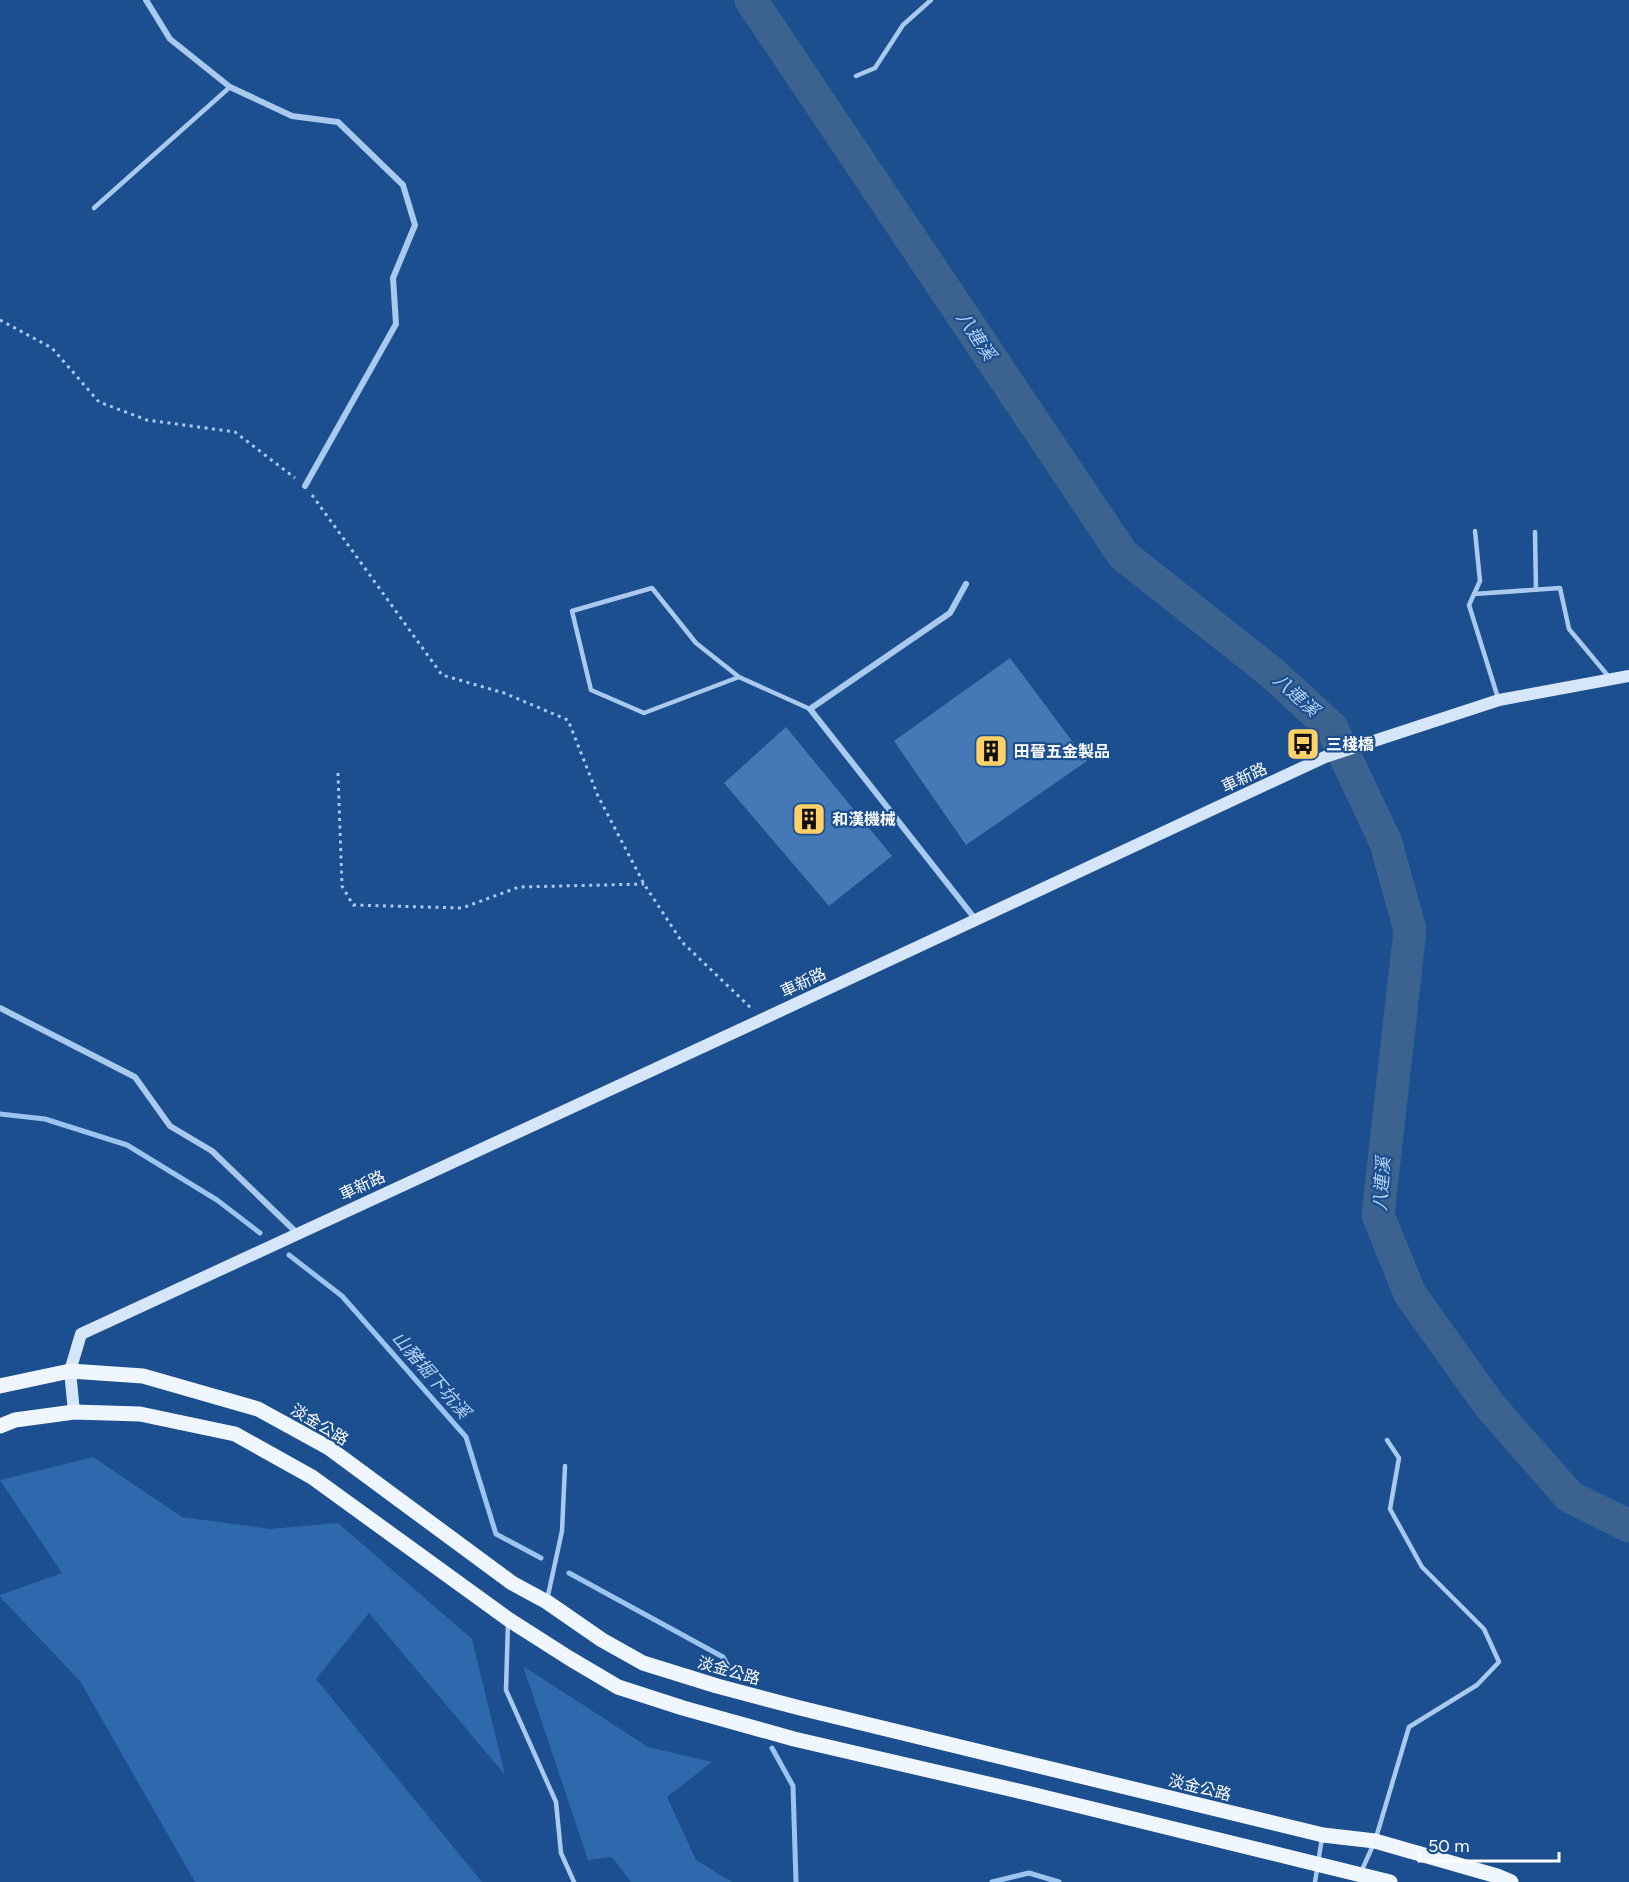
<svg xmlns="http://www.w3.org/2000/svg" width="1629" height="1882" font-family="Figtree,'Noto Sans TC',sans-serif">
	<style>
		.green { fill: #2e69ad }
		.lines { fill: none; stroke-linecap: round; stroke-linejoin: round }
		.stream { stroke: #9cc4f0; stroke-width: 5 }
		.river { stroke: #3c6290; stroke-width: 33 }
		.building { fill: #4478b7 }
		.path { stroke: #a9c9ee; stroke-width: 3; stroke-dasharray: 3 4.5; stroke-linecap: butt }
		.lane { stroke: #a9c9ee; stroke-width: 4.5 }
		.street { stroke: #a9c9ee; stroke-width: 6 }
		.secondary { stroke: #d6e6fa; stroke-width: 12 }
		.primary { stroke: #f0f6ff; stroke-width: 15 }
		.labels { text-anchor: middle; stroke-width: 4.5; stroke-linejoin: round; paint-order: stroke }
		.poi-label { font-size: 16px; font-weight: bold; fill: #fff; stroke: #1b4f8f; text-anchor: start }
		.street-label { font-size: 16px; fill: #fff; stroke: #1b4f8f }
		.water-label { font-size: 18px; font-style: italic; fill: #b5d3f5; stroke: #1b4f8f }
	</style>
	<rect width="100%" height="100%" fill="#1b4f8f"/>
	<g class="green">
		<path d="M93,1457l89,60 88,12 68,-6 134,116 33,136 -136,-162 -53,66 166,203h-287l-115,-201 -80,-84v-2l62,-22 -62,-93z"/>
		<path d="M523,1666l125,81 64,15 -45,35 29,63 36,22h-101l-19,-25 -24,3z"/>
	</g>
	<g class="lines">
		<g class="stream">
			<path d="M0,1114l45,5 82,26 90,55 43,33"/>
			<path d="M289,1255l53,41 124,141 30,97 45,24"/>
			<path d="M569,1573l154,84 10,18"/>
			<path d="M772,1748l21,38 3,96"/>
			<path d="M992,1882l37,-9 30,9"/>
		</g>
		<path class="river" d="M751,0l372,555 148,117 61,56 54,115 24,87 -32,285 32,79 80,112 80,91 59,29"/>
	</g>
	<g class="building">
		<path d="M1010,658l77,103 -121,84 -72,-104z"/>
		<path d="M786,727l106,129 -63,50 -105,-123z"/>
	</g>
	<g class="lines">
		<g class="path">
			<path d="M0,320l52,28 47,54 48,18 88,12 60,46"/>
			<path d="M312,495l130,180 62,18 64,27 30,76 46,88 38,58 69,66"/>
			<path d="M338,773l4,113 11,19 109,3 57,-21 125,-3"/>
		</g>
		<g class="lane">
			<path d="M856,76l19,-8 28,-43 28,-25"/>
			<path d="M94,208l136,-121"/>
			<path d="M1475,531l5,50 -11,24 29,93"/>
			<path d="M1535,532l1,58"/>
			<path d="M1474,594l86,-6 9,41 40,48"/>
			<path d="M739,677l-95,36 -53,-23 -19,-79 80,-23 44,55 43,34 71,32"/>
			<path d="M547,1600l15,-69 3,-65"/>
			<path d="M508,1622l-2,68 50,112 5,51 13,29"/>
			<path d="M1361,1872l14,-31 34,-114 68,-42 22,-23 -15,-33 -62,-62 -32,-58 9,-51 -12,-18"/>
			<path d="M1315,1882l7,-44"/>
		</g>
		<g class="street">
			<path d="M146,0l24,39 60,48 62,29 46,6 65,63 12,40 -22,53 3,46 -91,162"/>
			<path d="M966,584l-16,29 -140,96 166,211"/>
			<path d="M0,1008l135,69 35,49 42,25 85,82"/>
		</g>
		<path class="secondary" d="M74,1412l-4,-41 11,-37 682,-315 562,-262 174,-57 130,-24"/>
		<g class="primary">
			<path d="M0,1386l70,-15 73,5 115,33 71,39 183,135 35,19 55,38 41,23 74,23 83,22 523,127 52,6 122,35 14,6"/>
			<path d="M0,1426l15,-6 59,-8 66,2 95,20 77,43 196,142 61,39 49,29 65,21 111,31 233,54 363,89"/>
		</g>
	</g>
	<defs>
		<g id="bus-square" transform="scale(1.725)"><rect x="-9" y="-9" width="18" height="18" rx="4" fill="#ffd166" stroke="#1b4f8f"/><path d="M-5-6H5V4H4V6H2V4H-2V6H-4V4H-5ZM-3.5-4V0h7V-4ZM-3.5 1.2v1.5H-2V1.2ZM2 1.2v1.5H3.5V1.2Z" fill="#111"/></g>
		<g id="building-square" transform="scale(1.725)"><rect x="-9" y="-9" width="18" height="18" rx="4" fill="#ffd166" stroke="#1b4f8f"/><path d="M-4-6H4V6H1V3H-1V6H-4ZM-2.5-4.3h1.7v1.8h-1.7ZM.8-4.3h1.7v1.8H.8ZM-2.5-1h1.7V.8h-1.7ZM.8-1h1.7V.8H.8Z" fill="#111"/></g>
	</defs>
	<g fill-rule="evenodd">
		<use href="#bus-square" x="1303" y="744"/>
		<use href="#building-square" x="991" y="751"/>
		<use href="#building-square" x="809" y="819"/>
	</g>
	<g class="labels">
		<g class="poi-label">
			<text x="1326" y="750">三棧橋</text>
			<text x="1014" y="757">田晉五金製品</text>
			<text x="832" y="825">和漢機械</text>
		</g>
		<g class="street-label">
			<text transform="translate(1244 777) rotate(-25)" y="6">車新路</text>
			<text transform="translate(803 982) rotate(-25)" y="6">車新路</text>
			<text transform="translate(362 1185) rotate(-25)" y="6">車新路</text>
			<text transform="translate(320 1424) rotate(31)" y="6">淡金公路</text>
			<text transform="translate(729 1670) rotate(16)" y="6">淡金公路</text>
			<text transform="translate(1200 1787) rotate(14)" y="6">淡金公路</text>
		</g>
		<g class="water-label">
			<text transform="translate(976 336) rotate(56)" y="6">八連溪</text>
			<text transform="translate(1296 695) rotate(42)" y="6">八連溪</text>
			<text transform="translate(1382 1184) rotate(-86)" y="6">八連溪</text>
			<text transform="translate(431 1375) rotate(49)" y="6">山豬堀下坑溪</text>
		</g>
	</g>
	<path d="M1419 1852v9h140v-9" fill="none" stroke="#ffffff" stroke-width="3"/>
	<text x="1428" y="1852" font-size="18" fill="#ffffff" stroke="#1b4f8f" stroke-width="4.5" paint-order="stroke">50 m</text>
</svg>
